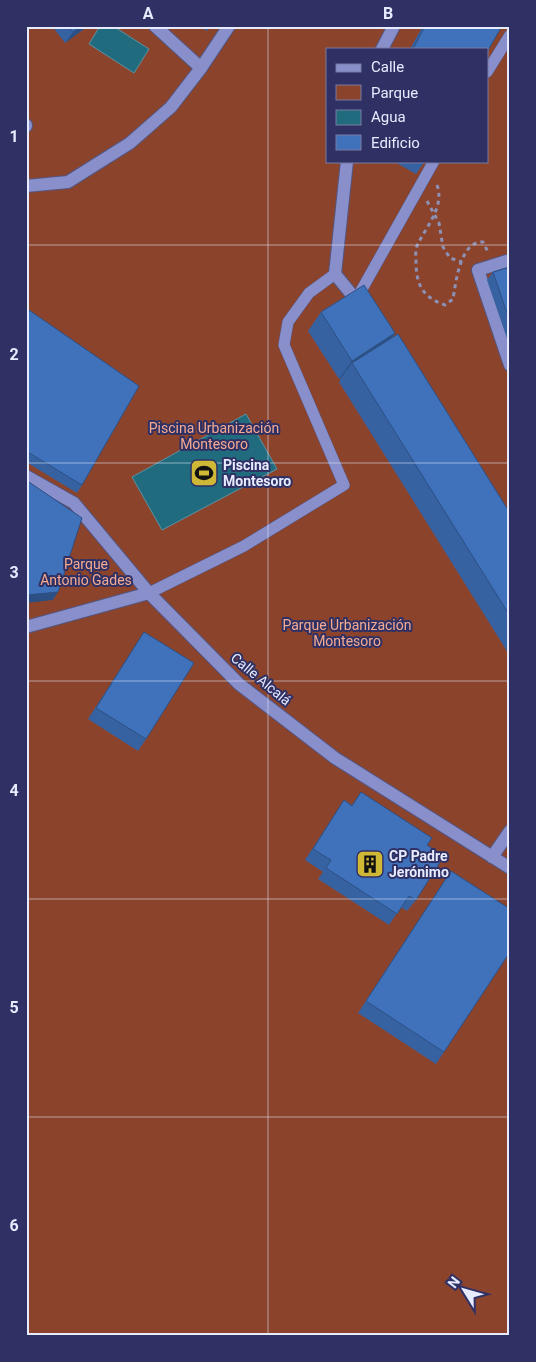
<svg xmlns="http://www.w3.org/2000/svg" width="536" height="1362" font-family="Roboto,sans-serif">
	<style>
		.green { fill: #8c432c; fill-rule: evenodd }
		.water { fill: #206c7e; stroke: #5c92a4 }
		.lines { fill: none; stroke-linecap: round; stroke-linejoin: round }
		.lane-casing { stroke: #545680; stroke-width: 12 }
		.street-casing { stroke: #545680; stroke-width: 14 }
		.path { stroke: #8d91b5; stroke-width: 3; stroke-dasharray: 4 4; stroke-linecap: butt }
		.lane { stroke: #888fcb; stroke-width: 11 }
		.street { stroke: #888fcb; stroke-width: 12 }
		.wall { fill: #3762a2 }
		.shaded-wall { fill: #2d5084 }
		.building { fill: #4072bc; stroke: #2d5084 }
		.grid { fill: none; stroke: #e7ebfe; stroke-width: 1; stroke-opacity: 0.55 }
		.labels { text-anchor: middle; stroke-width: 4; stroke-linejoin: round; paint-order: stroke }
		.park-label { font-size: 14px; fill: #f5aa92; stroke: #2f3165 }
		.poi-label { font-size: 14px; font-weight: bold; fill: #e7ebfe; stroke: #2f3165; text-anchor: start }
		.street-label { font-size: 14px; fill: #e7ebfe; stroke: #2f3165 }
		.neatline { fill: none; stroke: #e7ebfe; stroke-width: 2 }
		.grid-label { font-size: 16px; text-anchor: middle; font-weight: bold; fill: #e7ebfe }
	</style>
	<rect width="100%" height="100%" fill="#383c71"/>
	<path class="green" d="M26,26h484v1310h-484zM327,49h160v112h-160z"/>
	<g class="water">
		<path d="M100,26h13l36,23 -15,24 -45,-29z"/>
		<path d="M246,414l31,55 -115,61 -30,-53z"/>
	</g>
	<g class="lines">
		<g class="lane-casing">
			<g id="lane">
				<path d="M487,72l23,-37"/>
				<path d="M357,298l77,-137"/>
				<path d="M149,593l95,-47 100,-61 -60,-140 4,-23 21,-29 26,-19"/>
			</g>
		</g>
		<g class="street-casing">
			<g id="street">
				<path d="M155,26l46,42"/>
				<path d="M382,49l12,-23"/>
				<path d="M26,125v1"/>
				<path d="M347,161l-12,113 26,32"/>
				<path d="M26,186l42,-4 62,-39 41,-36 30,-39 28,-42"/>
				<path d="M510,260l-32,10 32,95"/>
				<path d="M26,476l48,27 75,90 90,91 96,74 175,110"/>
				<path d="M26,627l123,-34"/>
				<path d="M492,857l18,-26"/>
			</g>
		</g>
		<g class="path">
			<path d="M437,185c8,22 -11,41 -20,61 -2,4 -1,10 -1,15 0,23 6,36 29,44l8,-6c3,-17 7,-58 30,-57l5,10"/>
			<path d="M427,201l12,22 4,24 7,11 12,4"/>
		</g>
		<use href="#lane" class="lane"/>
		<use href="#street" class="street"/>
	</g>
	<g class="wall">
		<path d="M52,26h36l-23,17z"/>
		<path d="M199,26h11l-3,5z"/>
		<path d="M423,26h79l-15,23h-77z"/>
		<path d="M393,161h32l-9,13z"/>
		<path d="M510,267v80l-23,-67 6,-8z"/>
		<path d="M26,308l56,177 -5,8 -51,-31z"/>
		<path d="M321,312l74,21 -2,4 117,176v143l-171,-274 2,-4 -2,1 -31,-48z"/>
		<path d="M144,632l2,107 -8,12 -50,-32z"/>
		<path d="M361,792l66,53 -11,55 -9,11 -6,-4 -12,18 -71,-46 5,-7 -18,-12 39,-60 8,5z"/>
		<path d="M451,871l-7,181 -8,12 -78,-51z"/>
	</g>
	<g class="shaded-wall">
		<path d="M80,26h8l-23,17 8,-11z"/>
		<path d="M395,333l-13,19 -30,11 -11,15 -2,1 13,-18z"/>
		<path d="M58,592l-5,8 -27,3v-8z"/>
	</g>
	<g class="building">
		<path d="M69,26h11l-7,6z"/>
		<path d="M425,26h77l-15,26v-3h-74z"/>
		<path d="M510,267v55l-17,-50z"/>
		<path d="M364,285l31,48 -43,28 -31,-49z"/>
		<path d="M26,308l113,78 -57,99 -56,-34z"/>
		<path d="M398,334l112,179v103l-158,-253z"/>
		<path d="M26,480l56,38 -24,74 -32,3z"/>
		<path d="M144,632l50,31 -48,76 -50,-31z"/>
		<path d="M361,792l71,46 -5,7 17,11 -28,44 -7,-4 -12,18 -71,-46 5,-8 -18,-11 31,-49 8,6z"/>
		<path d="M451,871l59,38v43l-66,100 -78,-51z"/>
	</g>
	<path class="grid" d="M268,26v1310M26,245h484M26,463h484M26,681h484M26,899h484M26,1117h484"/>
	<defs>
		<g id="stadium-square" transform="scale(1.4375)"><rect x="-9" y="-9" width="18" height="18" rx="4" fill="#d0b837" stroke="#2f3165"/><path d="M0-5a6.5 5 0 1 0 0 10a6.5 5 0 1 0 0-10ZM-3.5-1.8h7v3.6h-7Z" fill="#111"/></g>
		<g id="building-square" transform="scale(1.4375)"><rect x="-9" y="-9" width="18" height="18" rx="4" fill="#d0b837" stroke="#2f3165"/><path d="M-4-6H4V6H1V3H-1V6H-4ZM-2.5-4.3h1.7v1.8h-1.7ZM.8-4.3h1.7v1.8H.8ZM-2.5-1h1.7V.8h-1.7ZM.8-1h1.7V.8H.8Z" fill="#111"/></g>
	</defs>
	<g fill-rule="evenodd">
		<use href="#stadium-square" x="204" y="473"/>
		<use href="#building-square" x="370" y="864"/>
	</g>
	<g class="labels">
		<g class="park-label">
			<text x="214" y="433">Piscina Urbanización<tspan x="214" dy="16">Montesoro</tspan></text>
			<text x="86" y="569">Parque<tspan x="86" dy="16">Antonio Gades</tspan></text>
			<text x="347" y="630">Parque Urbanización<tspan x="347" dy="16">Montesoro</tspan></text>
		</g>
		<g class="poi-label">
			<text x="223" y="470">Piscina<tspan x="223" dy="16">Montesoro</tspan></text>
			<text x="389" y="861">CP Padre<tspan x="389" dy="16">Jerónimo</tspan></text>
		</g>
		<g class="street-label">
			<text transform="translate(261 679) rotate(40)" y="5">Calle Alcalá</text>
		</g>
	</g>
	<rect width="536" height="1362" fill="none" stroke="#2f3165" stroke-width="55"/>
	<rect x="326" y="48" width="162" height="115" fill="#2f3165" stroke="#797ba2"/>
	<rect x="336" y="64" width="25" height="8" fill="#888fcb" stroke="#797ba2"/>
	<text x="371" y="72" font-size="15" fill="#e7ebfe">Calle</text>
	<rect x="336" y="85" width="25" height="15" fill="#8c432c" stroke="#797ba2"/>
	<text x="371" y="98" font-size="15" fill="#e7ebfe">Parque</text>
	<rect x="336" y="110" width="25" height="15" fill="#206c7e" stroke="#797ba2"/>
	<text x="371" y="122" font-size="15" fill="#e7ebfe">Agua</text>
	<rect x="336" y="135" width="25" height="15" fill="#4072bc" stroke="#797ba2"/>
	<text x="371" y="148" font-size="15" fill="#e7ebfe">Edificio</text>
	<g transform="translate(464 1290) rotate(307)" stroke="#2f3165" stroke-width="4" paint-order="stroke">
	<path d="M0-4L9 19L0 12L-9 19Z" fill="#e7ebfe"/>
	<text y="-8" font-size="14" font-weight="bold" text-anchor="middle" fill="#e7ebfe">N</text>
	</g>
	<rect x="28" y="28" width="480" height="1306" class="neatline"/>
	<g class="grid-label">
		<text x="148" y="19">A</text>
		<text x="388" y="19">B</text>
		<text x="14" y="142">1</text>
		<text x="14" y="360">2</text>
		<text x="14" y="578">3</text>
		<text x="14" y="796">4</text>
		<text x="14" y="1013">5</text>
		<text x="14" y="1231">6</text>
	</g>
</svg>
